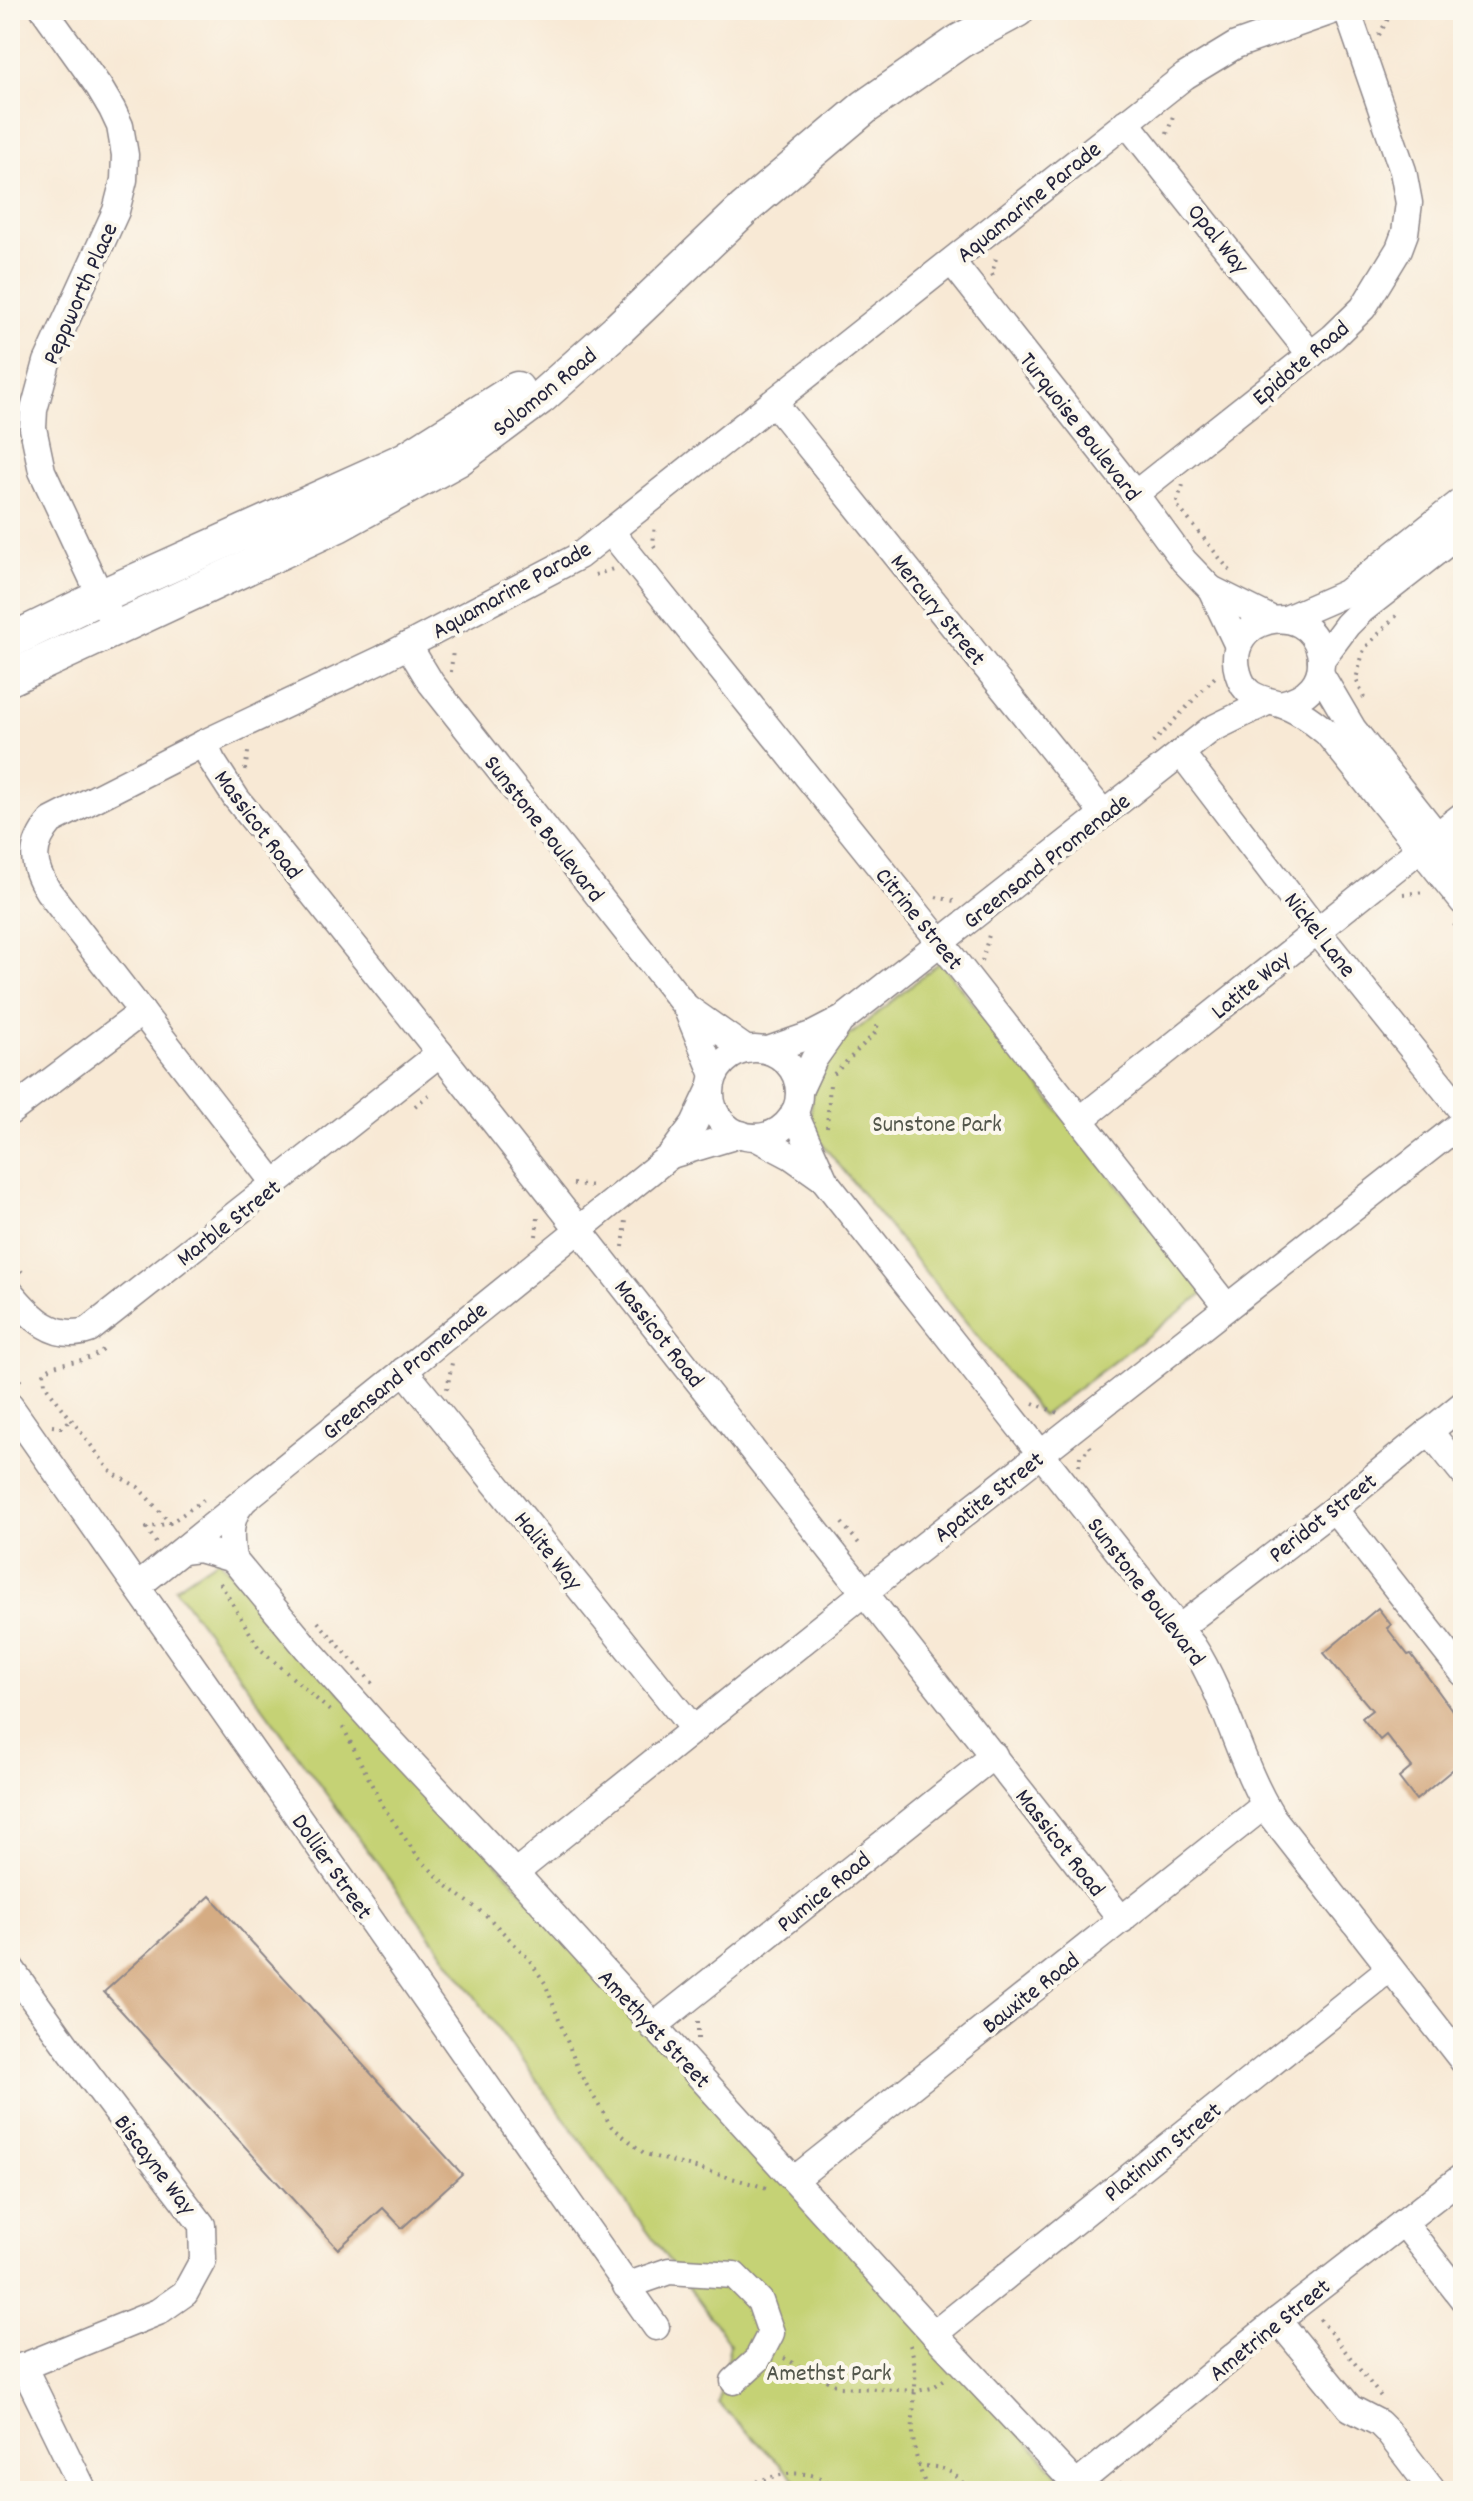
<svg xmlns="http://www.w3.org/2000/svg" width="1473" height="2501" font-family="Dekko,sans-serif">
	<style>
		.green { fill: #c5d274; stroke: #747a58; stroke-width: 2 }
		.building { fill: #d5ac83 }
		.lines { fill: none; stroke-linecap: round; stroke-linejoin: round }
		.minor-casing { stroke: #8d8688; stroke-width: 29 }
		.major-casing { stroke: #8d8688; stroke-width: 37 }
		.path { stroke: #8d8688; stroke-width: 4; stroke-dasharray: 2 6; stroke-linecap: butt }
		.minor { stroke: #fff; stroke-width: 26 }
		.major { stroke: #fff; stroke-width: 34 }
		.labels { text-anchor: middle; stroke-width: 8; stroke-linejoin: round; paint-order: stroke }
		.street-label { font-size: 24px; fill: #22223b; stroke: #fbf7ec }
		.park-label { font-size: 24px; fill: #53574c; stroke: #fbf7ec }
	</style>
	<rect width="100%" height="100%" fill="#fbf7ec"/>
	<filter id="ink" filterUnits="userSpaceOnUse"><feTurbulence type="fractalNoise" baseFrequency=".0125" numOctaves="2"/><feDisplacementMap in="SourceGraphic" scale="16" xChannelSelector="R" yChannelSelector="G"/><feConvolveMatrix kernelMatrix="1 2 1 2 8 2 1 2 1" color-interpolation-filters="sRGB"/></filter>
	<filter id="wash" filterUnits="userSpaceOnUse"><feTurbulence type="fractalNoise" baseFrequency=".006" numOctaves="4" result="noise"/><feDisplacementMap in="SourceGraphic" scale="32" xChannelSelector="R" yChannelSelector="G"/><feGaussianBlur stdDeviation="1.8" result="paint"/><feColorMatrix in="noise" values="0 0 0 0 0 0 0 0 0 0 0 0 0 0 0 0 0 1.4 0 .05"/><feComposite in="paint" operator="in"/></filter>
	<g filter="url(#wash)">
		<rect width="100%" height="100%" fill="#f8e9d5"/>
		<g class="green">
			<path d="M940,962l264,331 -162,123 -233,-288 7,-65z"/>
			<path d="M218,1559l855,932h-266l-89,-88 12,-59 -555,-756z"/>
		</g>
		<g id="blocks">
			<g class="building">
				<path d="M1378,1608l13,17 -4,3 21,27 3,-1 41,56 3,-3 8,10v44l-47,39 -17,-22 13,-11 -26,-32 -6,5 -18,-22 10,-8 -48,-57z"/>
				<path d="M210,1896l252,278 -60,54 -19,-20 -45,41 -234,-257z"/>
			</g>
		</g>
	</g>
	<g filter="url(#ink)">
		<use href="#blocks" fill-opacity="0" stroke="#8d8688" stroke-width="2"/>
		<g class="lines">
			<g class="minor-casing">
				<g id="minor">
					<path d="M44,10l55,77 13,22 8,17 5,29 -1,25 -8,31 -69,151 -13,48 -1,18 9,43 66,141"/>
					<path d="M1126,122l185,233"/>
					<path d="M952,262l183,232 49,67 27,28 27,57"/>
					<path d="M774,403l330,411"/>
					<path d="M1135,494l198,-157 30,-29 36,-59 6,-16 4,-30 -6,-32 -56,-161"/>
					<path d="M611,532l330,411 286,364"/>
					<path d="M1211,589l60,30"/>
					<path d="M1286,619l60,-26 117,-93"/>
					<path d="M408,645l23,38 255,324 61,43"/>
					<path d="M1321,660l26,-35 15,-15 101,-79"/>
					<path d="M1320,673l33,56 110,139"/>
					<path d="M1280,704c26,-5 46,-23 40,-52 -12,-55 -98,-35 -82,21 7,25 22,25 42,31 17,5 34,18 47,29l136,169"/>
					<path d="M204,743l8,18 24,37 204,255 682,867"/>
					<path d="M1181,753l136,178 146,181"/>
					<path d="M1437,835l26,-20"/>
					<path d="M686,1007l28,68"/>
					<circle cx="755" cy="1093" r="44"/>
					<path d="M768,1050l46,-16 29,-15 367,-289 57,-28"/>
					<path d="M799,1091l15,-32 24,-34"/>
					<path d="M10,1112l132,-100"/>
					<path d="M794,1112l31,69 368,465c34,53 46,118 80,172l190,243"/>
					<path d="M1080,1120l341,-272"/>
					<path d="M755,1137l36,19 31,22"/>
					<path d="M671,1155l70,-21"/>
					<path d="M275,1184l-227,-293c-17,-27 -18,-45 3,-70l153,-78 178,-84 197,-103 606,-480 51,-31 99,-35"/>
					<path d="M10,1292c21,25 44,50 79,38l351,-277"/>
					<path d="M404,1370l290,360"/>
					<path d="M10,1406l646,921"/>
					<path d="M1429,1431l34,42"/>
					<path d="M1334,1509l129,164"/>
					<path d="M182,1551l17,-2 34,10c-3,-20 -5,-40 9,-56"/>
					<path d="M233,1559l73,88 69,77 140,149 419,461 148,157"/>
					<path d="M138,1586l533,-431 23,-31 16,-34"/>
					<path d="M1179,1628l155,-119 129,-105"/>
					<path d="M515,1873l350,-281 598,-470"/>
					<path d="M10,1967l58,81 134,177 1,35 -18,33 -27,19 -148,60"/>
					<path d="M653,2027l341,-272"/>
					<path d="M795,2179l470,-374"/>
					<path d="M1403,2222l60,77"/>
					<path d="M626,2286l43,-15 65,4 26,26 11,32 -14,27 -23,21"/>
					<path d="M1278,2320l72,88 29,15 8,8 46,60"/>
					<path d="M934,2334l456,-366"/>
					<path d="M23,2366l61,125"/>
					<path d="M1076,2485l202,-165 185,-144"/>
				</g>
			</g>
			<g class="major-casing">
				<g id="major">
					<path d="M10,641l90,-44 306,-138 111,-70"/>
					<path d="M10,678l328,-153 120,-66 83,-62 77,-68 126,-120 121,-102 95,-66 57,-31"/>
				</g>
			</g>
			<g class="path">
				<path d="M1379,35l11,-20 -2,-5"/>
				<path d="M1167,134l6,-18"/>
				<path d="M993,276l-1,-2 5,-20"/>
				<path d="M1183,485l-7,19 55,68"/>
				<path d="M655,547l-2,-3 2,-20"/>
				<path d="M595,575l18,-6"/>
				<path d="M451,672l2,-23"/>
				<path d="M1364,698l-8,-19 8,-30 36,-37"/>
				<path d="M1153,743l62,-66"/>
				<path d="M245,770l4,-23"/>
				<path d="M1403,894l23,-2"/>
				<path d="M936,897l18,4"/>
				<path d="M1454,924l9,11"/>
				<path d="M982,961l7,-26"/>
				<path d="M834,1074l41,-41 4,-12"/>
				<path d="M415,1106l15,-12 -3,-3"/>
				<path d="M827,1127l3,-43"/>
				<path d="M573,1184l23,2"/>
				<path d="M536,1236l2,-19"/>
				<path d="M623,1247l3,-27"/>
				<path d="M10,1259l12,13"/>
				<path d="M103,1350c-20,16 -41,8 -59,22l1,13 67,88 26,14 32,36"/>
				<path d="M10,1367l14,19"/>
				<path d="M447,1389l5,-26"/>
				<path d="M1033,1403l25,10"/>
				<path d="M52,1426l9,1 10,-7"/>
				<path d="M1079,1466l1,-10 11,-8 -2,-3"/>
				<path d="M842,1523l19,23"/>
				<path d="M156,1543l-9,-15 23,-5 35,-24"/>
				<path d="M220,1583l39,65 71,63"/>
				<path d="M318,1622l58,65"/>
				<path d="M343,1727l39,78 36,52 29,29 41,31 40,41 17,25 34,89 32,54 34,28 126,35"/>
				<path d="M698,2021v20"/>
				<path d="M1320,2319l62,79"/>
				<path d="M910,2345c11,30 1,59 3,90 1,20 8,38 15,56"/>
				<path d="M784,2358l55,29 78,4 15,-3 13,-9"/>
				<path d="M918,2466c23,0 34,3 48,21l-1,4"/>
				<path d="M741,2487c34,-12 68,-25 98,4"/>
				<path d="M1120,2491l4,-15"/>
			</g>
			<use href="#minor" class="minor"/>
			<use href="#major" class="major"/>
		</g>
	</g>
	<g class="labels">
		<g class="street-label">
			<text transform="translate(1028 201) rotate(-39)" y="8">Aquamarine Parade</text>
			<text transform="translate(1219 238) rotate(51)" y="8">Opal Way</text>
			<text transform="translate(79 293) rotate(-66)" y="8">Peppworth Place</text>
			<text transform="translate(1300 362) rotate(-40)" y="8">Epidote Road</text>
			<text transform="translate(544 391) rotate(-39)" y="8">Solomon Road</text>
			<text transform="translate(1081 426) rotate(52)" y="8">Turquoise Boulevard</text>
			<text transform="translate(511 589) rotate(-29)" y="8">Aquamarine Parade</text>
			<text transform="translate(939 609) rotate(51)" y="8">Mercury Street</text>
			<text transform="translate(259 824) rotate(53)" y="8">Massicot Road</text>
			<text transform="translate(545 828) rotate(52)" y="8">Sunstone Boulevard</text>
			<text transform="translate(1046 860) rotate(-38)" y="8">Greensand Promenade</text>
			<text transform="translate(920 918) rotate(51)" y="8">Citrine Street</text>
			<text transform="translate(1321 934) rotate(52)" y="8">Nickel Lane</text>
			<text transform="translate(1250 984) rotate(-39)" y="8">Latite Way</text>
			<text transform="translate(228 1222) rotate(-38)" y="8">Marble Street</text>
			<text transform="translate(660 1333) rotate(52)" y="8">Massicot Road</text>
			<text transform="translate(404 1370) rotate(-39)" y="8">Greensand Promenade</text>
			<text transform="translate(988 1496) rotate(-38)" y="8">Apatite Street</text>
			<text transform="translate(1322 1517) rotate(-38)" y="8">Peridot Street</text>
			<text transform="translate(549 1550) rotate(51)" y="8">Halite Way</text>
			<text transform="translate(1147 1591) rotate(53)" y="8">Sunstone Boulevard</text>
			<text transform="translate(1061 1842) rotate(52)" y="8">Massicot Road</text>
			<text transform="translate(333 1866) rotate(55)" y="8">Dollier Street</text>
			<text transform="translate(823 1891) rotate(-39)" y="8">Pumice Road</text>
			<text transform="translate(1030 1992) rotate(-38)" y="8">Bauxite Road</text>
			<text transform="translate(655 2028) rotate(47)" y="8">Amethyst Street</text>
			<text transform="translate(1162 2151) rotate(-39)" y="8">Platinum Street</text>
			<text transform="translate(156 2164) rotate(53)" y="8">Biscayne Way</text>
			<text transform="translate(1269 2329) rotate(-39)" y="8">Ametrine Street</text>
		</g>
		<g class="park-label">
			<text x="937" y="1131">Sunstone Park</text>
			<text x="829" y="2380">Amethst Park</text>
		</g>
	</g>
	<rect width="1473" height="2501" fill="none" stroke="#fbf7ec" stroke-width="40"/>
</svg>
